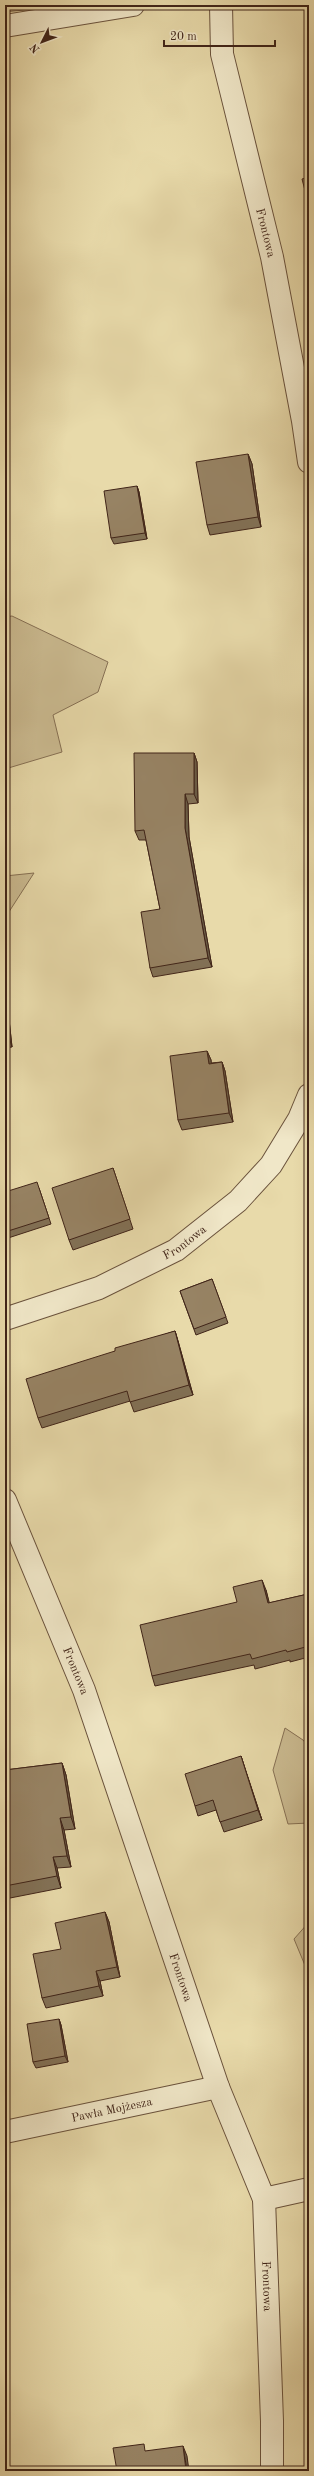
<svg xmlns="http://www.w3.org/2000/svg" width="314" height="2476" font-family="'Old Standard TT',serif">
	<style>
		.green { fill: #cbbb91; stroke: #867054 }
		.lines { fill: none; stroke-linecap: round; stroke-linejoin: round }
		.minor-casing { stroke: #6a523c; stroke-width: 24 }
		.minor { stroke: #f0e7c8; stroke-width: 22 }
		.wall { fill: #827156; stroke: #402418 }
		.shaded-wall { fill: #6a5c46; stroke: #402418 }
		.building { fill: #978364; stroke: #402418 }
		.labels { text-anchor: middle; stroke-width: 4; stroke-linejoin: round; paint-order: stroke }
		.street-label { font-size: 12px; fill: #402418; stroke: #f0e7c8 }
	</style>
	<rect width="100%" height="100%" fill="#e8daaa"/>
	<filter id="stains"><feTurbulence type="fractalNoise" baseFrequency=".005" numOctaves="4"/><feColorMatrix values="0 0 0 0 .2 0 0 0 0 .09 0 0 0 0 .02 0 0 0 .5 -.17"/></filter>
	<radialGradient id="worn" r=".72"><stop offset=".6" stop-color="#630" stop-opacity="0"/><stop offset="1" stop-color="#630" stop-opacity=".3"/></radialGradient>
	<g class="green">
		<path d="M5,5h66l-66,7z"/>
		<path d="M12,616l96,46 -10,30 -45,23 9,37 -57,17v-152z"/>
		<path d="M34,873l-29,45v-42z"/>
		<path d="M285,1728l18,12 6,7v76l-21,1 -15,-54z"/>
		<path d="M309,1922v53l-15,-36z"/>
	</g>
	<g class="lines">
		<g class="minor-casing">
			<g id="minor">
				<path id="s1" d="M221,5l1,49 50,203 31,164 6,41"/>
				<path d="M5,26l128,-21"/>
				<path id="s2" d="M5,1319l94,-31 77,-38 62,-49 33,-36 28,-46 10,-24"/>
				<path id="s3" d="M5,1500l79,190 134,397 46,112 8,222v50"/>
				<path id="s4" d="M5,2132l213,-45"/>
				<path d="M264,2199l45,-10"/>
			</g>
		</g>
		<use href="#minor" class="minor"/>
	</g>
	<g class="wall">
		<path d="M248,454l4,10 9,63 -51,8 -3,-10z"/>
		<path d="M137,486l2,6 8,47 -33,5 -3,-6z"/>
		<path d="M194,753l3,9 1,41 -10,1 1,33 23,130 -59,10 -3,-9 10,-59 -14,-69h-7l-4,-9z"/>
		<path d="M5,988l1,4 6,55 -7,1z"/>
		<path d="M207,1051l4,9v3l11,-1 3,9 8,51 -51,8 -4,-10z"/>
		<path d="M113,1168l20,61 -60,21 -4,-10z"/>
		<path d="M39,1188l12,36 -46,15v-47z"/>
		<path d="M212,1279l16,44 -32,12 -16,-44z"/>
		<path d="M175,1331l3,10 15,54 -59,17 -4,-11 -88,27 -4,-10 77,-67z"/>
		<path d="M266,1590l3,13 39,-9 1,2v61l-19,5v-2l-35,9 -1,-4 -99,21 -3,-10 85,-74z"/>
		<path d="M241,1756l21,64 -38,12 -8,-22 -18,6 -3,-10z"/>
		<path d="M62,1763l4,12 9,54 -11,1 7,37 -14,1 4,20 -56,11v-129z"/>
		<path d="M105,1912l4,10 11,55 -20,4 3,15 -57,12 -4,-10 19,-49z"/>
		<path d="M59,2019l2,6 7,37 -32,6 -3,-6z"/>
	</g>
	<g class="shaded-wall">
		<path d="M248,454l4,10 9,63 -3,-10z"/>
		<path d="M137,486l2,6 8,47 -2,-6z"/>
		<path d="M194,753l3,9 1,41 -4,-9z"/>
		<path d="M185,794l3,10 1,33 23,130 -4,-9 -23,-130z"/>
		<path d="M5,988l1,4 6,55 -3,-10 -4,-34z"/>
		<path d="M207,1051l4,9 1,13 -3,-9z"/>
		<path d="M222,1062l3,9 8,51 -4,-9z"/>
		<path d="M175,1331l3,10 15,54 -4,-10z"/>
		<path d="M262,1580l4,10 6,23 -4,-10z"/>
		<path d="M241,1756l3,10 18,54 -4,-10z"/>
		<path d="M62,1763l4,12 9,54 -4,-12z"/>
		<path d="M60,1818l4,12 7,37 -4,-11z"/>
		<path d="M53,1857l4,11 4,20 -4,-12z"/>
		<path d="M105,1912l4,10 11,55 -3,-10z"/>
		<path d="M96,1971l4,10 3,15 -4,-10z"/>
		<path d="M59,2019l2,6 7,37 -3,-6z"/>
		<path d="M183,2446l4,10 2,15h-2z"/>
	</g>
	<g class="building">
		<path d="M309,177v29l-7,-27z"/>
		<path d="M248,454l10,63 -51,8 -11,-63z"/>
		<path d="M137,486l8,47 -34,5 -7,-47z"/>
		<path d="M134,753h60v41h-9v34l23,130 -58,10 -9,-56 19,-3 -16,-79 -9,1z"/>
		<path d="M5,1003l4,34 -4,1z"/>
		<path d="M207,1051l2,13 13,-2 7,51 -51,7 -8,-64z"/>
		<path d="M113,1168l17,51 -61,21 -17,-52z"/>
		<path d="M37,1182l12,36 -44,14v-40z"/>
		<path d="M212,1279l14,38 -32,12 -14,-38z"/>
		<path d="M175,1331l14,54 -59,17 -3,-11 -89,27 -12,-39 89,-28v-3z"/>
		<path d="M262,1580l6,23 40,-9 1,4v48l-22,6 -1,-2 -34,9 -2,-5 -98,22 -12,-51 97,-23 -4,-15z"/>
		<path d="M241,1756l17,54 -38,12 -7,-22 -18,6 -10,-32z"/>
		<path d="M62,1763l9,54 -11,1 7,38 -14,1 4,19 -52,10v-116z"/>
		<path d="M105,1912l12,55 -21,4 3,15 -57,12 -9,-44 28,-5 -6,-26z"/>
		<path d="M59,2019l6,37 -32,6 -6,-38z"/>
		<path d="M144,2444l1,7 38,-5 3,24 11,-2 1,3h-81l-4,-23z"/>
	</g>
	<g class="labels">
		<g class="street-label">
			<text dy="4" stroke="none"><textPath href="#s1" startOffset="233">Frontowa</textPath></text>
			<text dy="4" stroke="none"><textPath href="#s2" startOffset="196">Frontowa</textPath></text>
			<text dy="4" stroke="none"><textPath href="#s3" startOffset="185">Frontowa</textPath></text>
			<text dy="4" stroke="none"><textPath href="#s3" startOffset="509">Frontowa</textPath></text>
			<text dy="4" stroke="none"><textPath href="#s4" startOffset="109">Pawła Mojżesza</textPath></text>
			<text dy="4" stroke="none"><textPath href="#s3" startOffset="833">Frontowa</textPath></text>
		</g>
	</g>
	<rect width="314" height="2476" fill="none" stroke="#e8daaa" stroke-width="20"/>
	<rect x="6" y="6" width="302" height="2464" fill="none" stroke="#402418" stroke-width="2"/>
	<rect x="10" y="10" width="294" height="2456" fill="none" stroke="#402418"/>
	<g transform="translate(42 42) rotate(228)" stroke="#f0e7c8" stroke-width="3" paint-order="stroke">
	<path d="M0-3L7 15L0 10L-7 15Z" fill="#402418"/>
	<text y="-6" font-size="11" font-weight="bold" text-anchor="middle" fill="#402418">N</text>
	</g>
	<path d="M164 40v6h111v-6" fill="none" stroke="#402418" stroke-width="2"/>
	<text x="170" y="40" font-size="12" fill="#402418" stroke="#f0e7c8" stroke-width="3" paint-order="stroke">20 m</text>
	<rect width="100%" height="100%" filter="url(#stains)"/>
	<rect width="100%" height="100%" fill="url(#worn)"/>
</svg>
